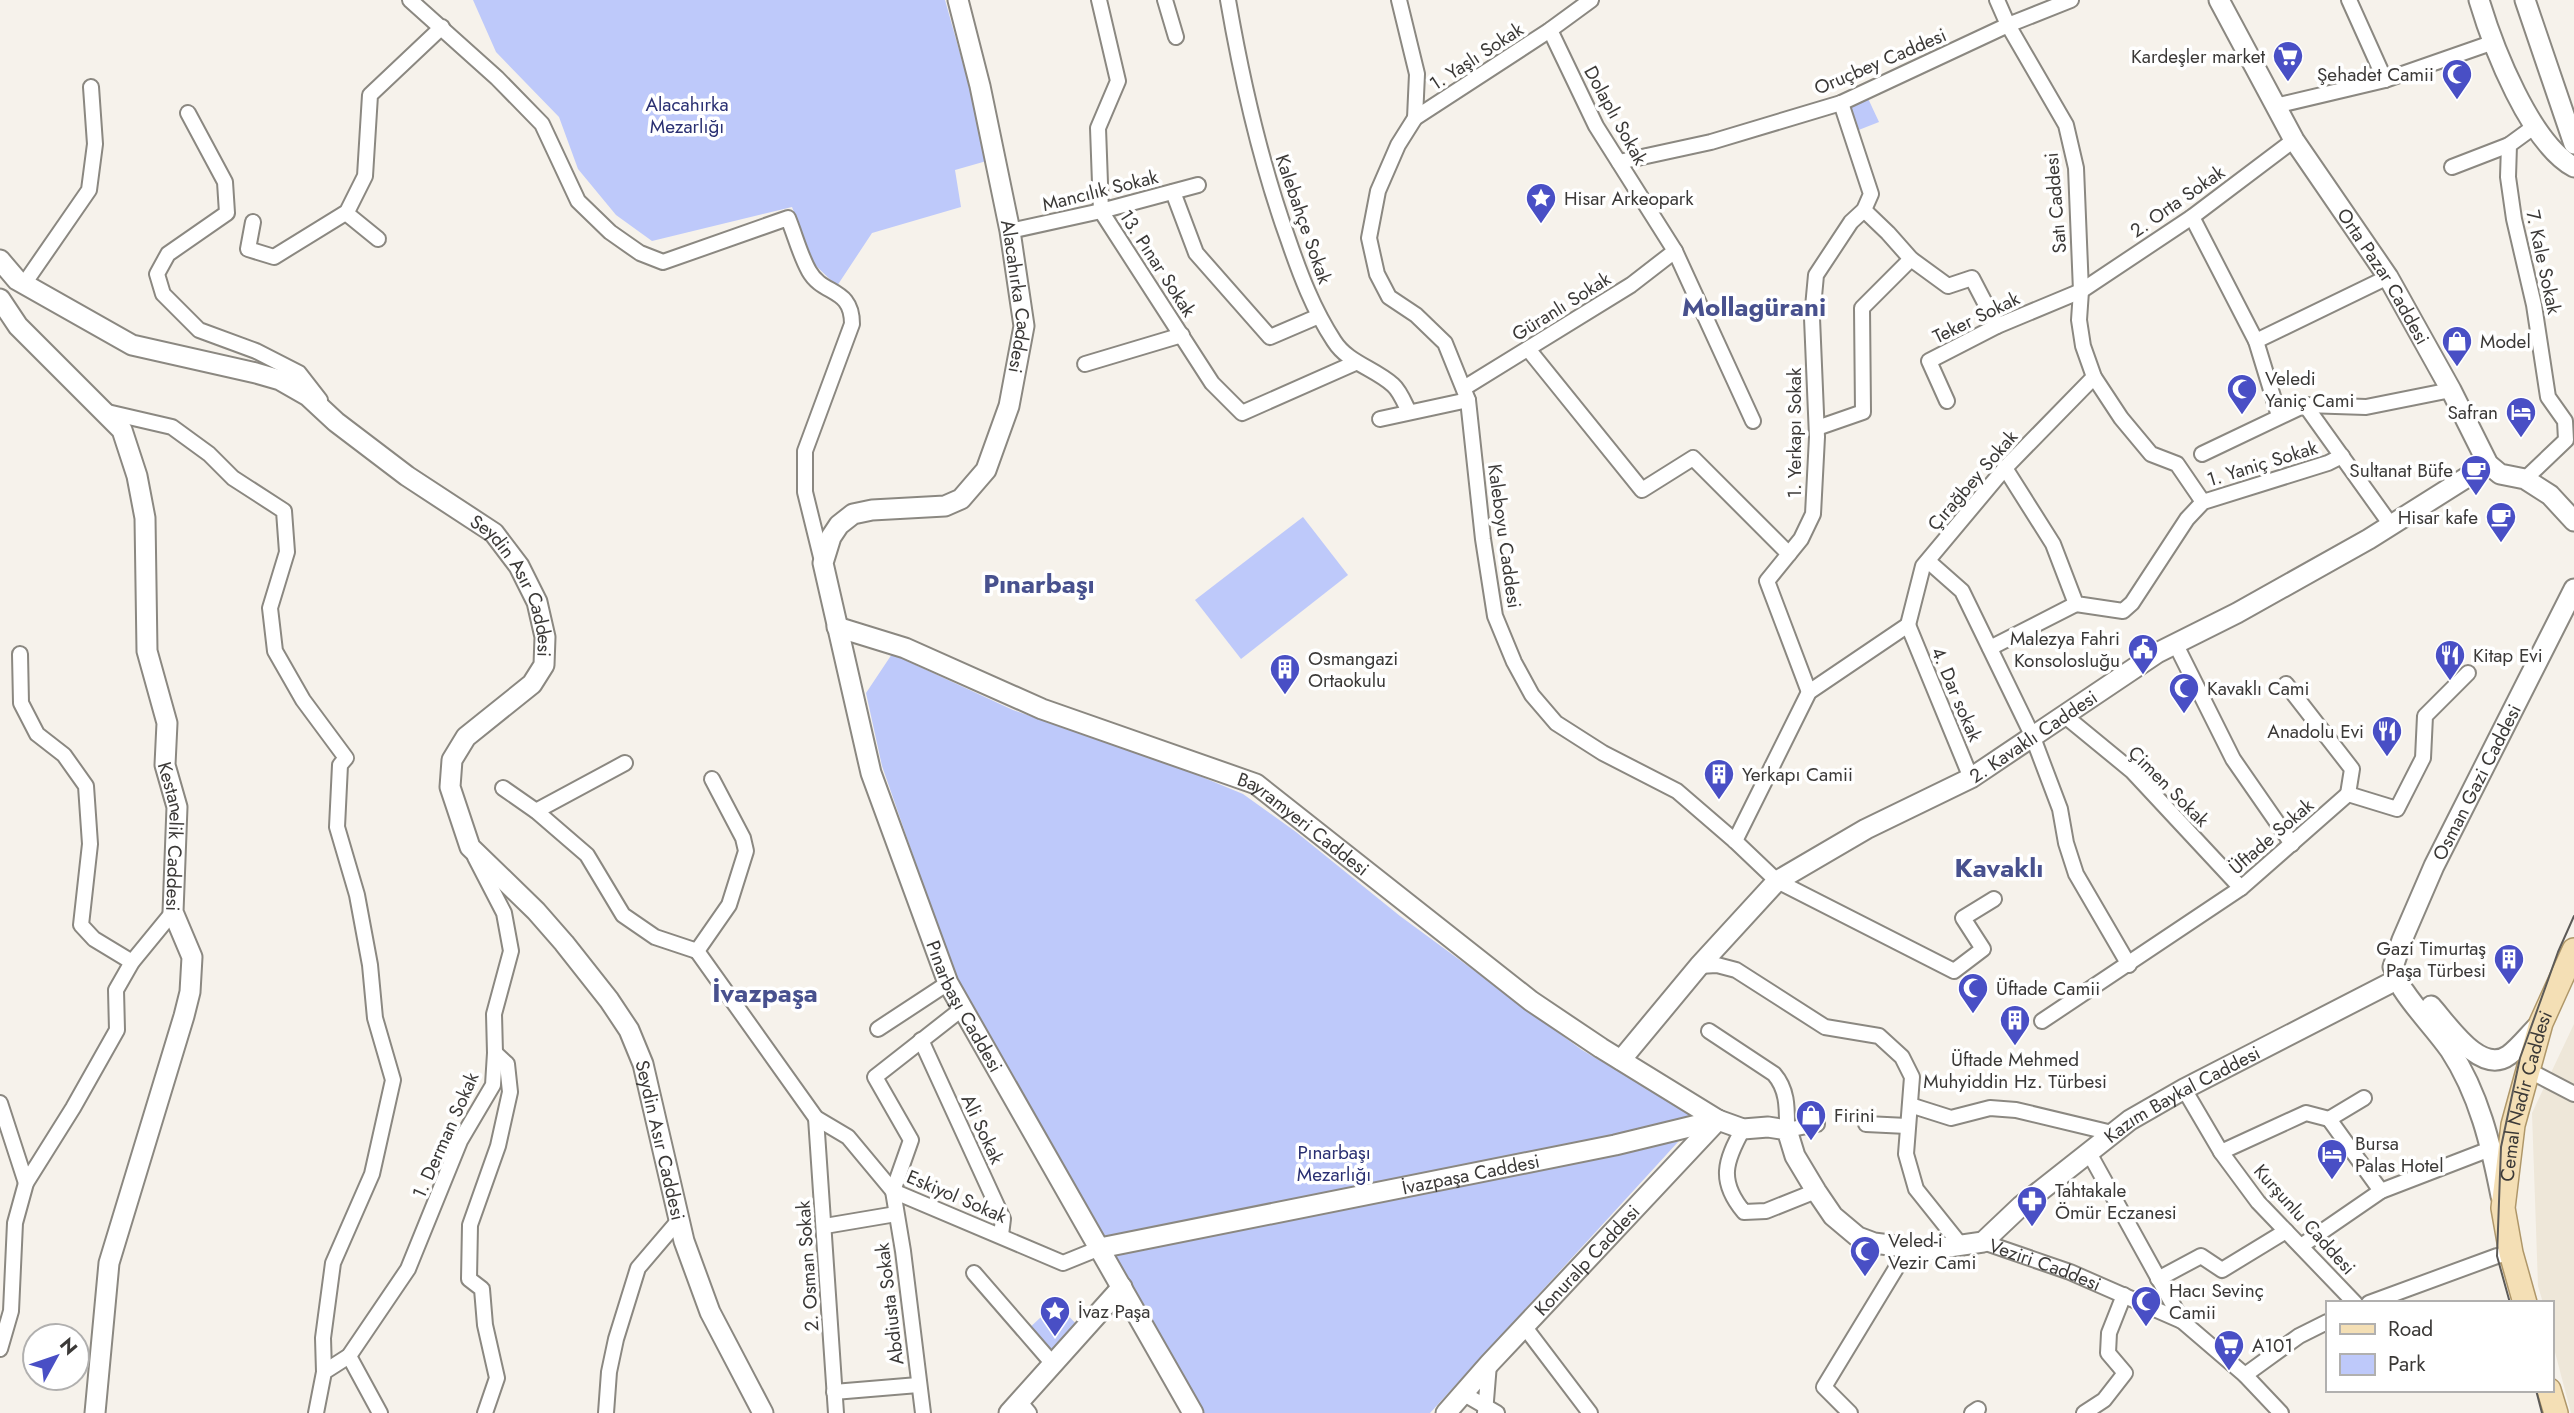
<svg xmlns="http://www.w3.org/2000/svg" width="2574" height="1413" font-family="Jost,sans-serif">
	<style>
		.built { fill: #eee7d9 }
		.green { fill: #bec9fa }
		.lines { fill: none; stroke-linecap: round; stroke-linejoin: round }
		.street-casing { stroke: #8b8881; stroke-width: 18 }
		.secondary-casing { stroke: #8b8881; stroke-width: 23 }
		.primary-casing { stroke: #af9769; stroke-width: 26 }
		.street { stroke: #fff; stroke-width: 14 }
		.secondary { stroke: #fff; stroke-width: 19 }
		.primary { stroke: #f4dfb5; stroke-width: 23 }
		.tram { stroke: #5c5a57; stroke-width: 2 }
		.labels { text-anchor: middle; stroke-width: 7; stroke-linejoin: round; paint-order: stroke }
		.street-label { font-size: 19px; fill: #3b3937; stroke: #fff }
		.poi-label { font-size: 19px; fill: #3b3937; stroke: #fff; text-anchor: start }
		.park-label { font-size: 19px; fill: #2a3072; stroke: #fff }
		.district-label { font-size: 26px; font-weight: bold; fill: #48518e; stroke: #fff }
	</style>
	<rect width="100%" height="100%" fill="#f6f2eb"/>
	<path class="built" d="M2574,1024v389h-3l-20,-76v-34h-8l-5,-17 -6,-173z"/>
	<g class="green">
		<path d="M473,0h472l45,160 -35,10 6,37 -89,26 -35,53 -23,-22 -22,-57 -140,34 -36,-26 -38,-46 -19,-52 -63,-65z"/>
		<path d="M1865,92l14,30 -28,11 -10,-30z"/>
		<path d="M1303,517l45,58 -107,84 -46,-59z"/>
		<path d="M892,654l121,56 177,62 53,22 53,38 104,84 182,134 117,69 -269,294h-226l-247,-431 -75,-216 -16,-73z"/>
		<path d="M1056,1303l27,28 -30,33 -28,-32z"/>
	</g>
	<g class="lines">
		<g class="street-casing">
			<g id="street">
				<path d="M410,0l87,78 45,46 36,77 32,31 30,21 23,9 125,-44c7,17 12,37 21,53 14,25 43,16 43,53l-47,127v41l17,69"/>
				<path d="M1099,0l19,81 -20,47 3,83 111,172 30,30 113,-50"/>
				<path d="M1165,0l11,37"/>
				<path d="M1228,0c14,81 32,161 60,239 12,35 25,70 46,102 14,22 40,27 59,44 7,6 12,19 16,27"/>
				<path d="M1399,0l18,74 -2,44"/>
				<path d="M1591,0l-41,30 -135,88 -17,27 -20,46 -9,47 8,36 12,23 27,18 29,28 23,57 15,139 12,77 19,46 18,33 24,28 47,30 74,38 58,50 42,40 177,90 29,-22 -20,-31 31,-19"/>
				<path d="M1997,0l11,25 58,100 10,43 5,123 -2,29 4,26 11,31 27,41 30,36 26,10 26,38"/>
				<path d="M2349,0l36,80"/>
				<path d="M1550,30l46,96 79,125 78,170"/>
				<path d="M2275,106l110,-26 109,-38"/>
				<path d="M188,113l37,69 2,31 -59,41 -11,20 6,20 36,36 57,21 43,22 21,27"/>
				<path d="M1619,162l92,-20 130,-39 167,-78 63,-25"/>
				<path d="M2452,167l57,-22"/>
				<path d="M1173,192l23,61 74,84 49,-21"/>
				<path d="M1864,210l24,23 23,26 37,27 24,-8 25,48"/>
				<path d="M346,213l32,26"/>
				<path d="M2192,217l64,124 23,75"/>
				<path d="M253,222l-5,27 26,8 73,-45 18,-36 5,-81 72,-68"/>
				<path d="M1010,231l91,-20 97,-26"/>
				<path d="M24,284l65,-94 6,-46 -4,-57"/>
				<path d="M2256,341l132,-64"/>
				<path d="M1528,349l114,141 51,-32 96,96"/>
				<path d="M1085,364l97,-29"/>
				<path d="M1464,388l167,-103 44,-34"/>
				<path d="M1947,401l-18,-40 68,-35 84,-35 111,-74 102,-77"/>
				<path d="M2305,405l86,120"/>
				<path d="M103,411l69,16 37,27 24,24 51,33 3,41 -17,56 5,43 28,49 43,58 -6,7 -3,62 20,68 13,70 5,53 18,62 -21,94 -39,89 -10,75 1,34"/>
				<path d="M1380,419l88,-19"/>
				<path d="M1817,428l46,-16 -1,-104 49,-49"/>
				<path d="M2202,454l103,-49 61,2 85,-17"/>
				<path d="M2005,468l48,76 23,60 47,7 9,-8 55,-84 16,-17 125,-39 14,-7"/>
				<path d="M2525,479l41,-39 -1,-19 -17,-24 -14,-92 -20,-86 -6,-42 1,-32 26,-19"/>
				<path d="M1928,561l34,30 70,144 28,74 6,34 10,31 53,91"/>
				<path d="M1908,625l15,-59 82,-98 89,-91"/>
				<path d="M1908,625l63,153"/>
				<path d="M2175,643l58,116 59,85"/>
				<path d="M1990,648l86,-44"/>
				<path d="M20,654l1,49 16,31 27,21 22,31 4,58 -9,81 13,14 38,23"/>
				<path d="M2286,684l66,85 -4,25"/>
				<path d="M1809,692l-42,-111 34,-42 12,-25 4,-77 -5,-119 4,-43 35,-53 13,-12 7,-16 -30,-91"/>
				<path d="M2065,716l67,55 109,117"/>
				<path d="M503,788l33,23 51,44 36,60 32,22 42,14"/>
				<path d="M2348,794l49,15 26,-51 2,-42 43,-43"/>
				<path d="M536,811l89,-48"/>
				<path d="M1735,841l74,-149 99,-67"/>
				<path d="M697,951l119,167 32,19 45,54 170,72 37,-15"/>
				<path d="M697,951l32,-46 17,-54 -3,-13 -31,-59"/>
				<path d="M1699,966l18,-1 19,5 89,57 54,9 23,21 10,20 -6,77 10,35 44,55"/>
				<path d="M2042,1021l199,-133 107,-94"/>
				<path d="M878,1029l70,-46"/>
				<path d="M1709,1031l65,43c14,16 13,35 13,56l30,-6"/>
				<path d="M921,1040l82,179 -2,16"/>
				<path d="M2528,1070l46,24"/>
				<path d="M2184,1089l37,63 37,50 97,101"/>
				<path d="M0,1103l26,80"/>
				<path d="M1910,1105l41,13 39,-10 26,2 96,23"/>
				<path d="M816,1118l20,295"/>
				<path d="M2329,1119l52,72"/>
				<path d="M1866,1124l41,2"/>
				<path d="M1743,1129c-18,32 -25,52 1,83l22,-1 50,-20"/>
				<path d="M2088,1151l94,170"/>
				<path d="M2221,1152l85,-39 23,6 35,-21"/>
				<path d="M825,1226l71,-12"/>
				<path id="s1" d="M1983,1242l87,30 112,49 63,54 36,38"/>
				<path d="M2301,1246l80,-55 109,-42"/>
				<path d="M974,1273l79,91"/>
				<path d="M2158,1279l43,-23 21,14 64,-39"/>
				<path d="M2369,1303l128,-47 14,-3"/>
				<path d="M1524,1326l66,87"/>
				<path d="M0,1349l11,-38 4,-88 11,-40 47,-75 44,-78 -1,-40 16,-28 41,-50"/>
				<path d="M349,1356l31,57"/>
				<path d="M2245,1375l54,-39 28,-14"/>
				<path d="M834,1392l84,-7"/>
				<path d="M1464,1394l33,19"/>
				<path d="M1019,1401l10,12"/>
				<path d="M316,1413l8,-41 25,-16 59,-87 52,-128 33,-56 2,-32 -1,-39 17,-63 -7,-38 -29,-56"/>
				<path d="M485,1413l12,-35 -12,-53 -3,-36 -13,-10 1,-54 28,-79 12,-54 -3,-28 -12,-11"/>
				<path d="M606,1413l3,-41 7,-33 22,-71 41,-48"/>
				<path d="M923,1413l-20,-162 -10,-60 18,-51 -36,-63 88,-69"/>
				<path d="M1485,1413l4,-49"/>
				<path d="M1850,1413l-26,-26 85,-140"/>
				<path d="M1972,1413l6,-4"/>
				<path d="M2084,1413l20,-13 21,-27 -17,-20 1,-20 15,-38"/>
			</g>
		</g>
		<g class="secondary-casing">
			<g id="secondary">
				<path id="s2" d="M958,0l22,86 30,145 14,95 -15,80 -23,64 -25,29 -16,7 -73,4 -19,4 -14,11 -8,12 -8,26 48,210 77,210 245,430"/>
				<path id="s3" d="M2219,0l75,140 94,137 63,113 37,74 12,10 25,5 25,16 24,26"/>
				<path d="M2479,0c14,47 51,143 95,167"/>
				<path d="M2525,0l49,144"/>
				<path id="s4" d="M0,260l17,20 115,65 124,28 24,7 28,16 28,26 71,54 87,57 25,33 18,36 8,35 -1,28 -12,19 -66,53 -14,23 -2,27 20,60 66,64 28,32 45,57 20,30 14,34 41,177 26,71 53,101"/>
				<path id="s5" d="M0,299l18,27 104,104 15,46 8,42 2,133 20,72 -2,42 12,42 -4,105 19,45 -2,35 -6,24 -75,247 -14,150"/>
				<path id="s6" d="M837,627l68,21 137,61 214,75 275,217 70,47 117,72 25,9 25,-2 19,3 8,26 21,35 17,25 25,21 16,6 54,7 55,-8 38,-36 109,-86 54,-31 216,-111"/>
				<path d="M2431,1006c17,19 50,70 78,49 12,-9 21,-22 32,-32"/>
				<path id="s7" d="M1621,1060l78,-94 78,-85 89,-52 105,-51 186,-125 80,-40 132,-74 119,-75"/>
				<path id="s8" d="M2501,1196c-10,-51 -22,-102 -51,-146 -14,-20 -32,-38 -46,-59 -5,-6 -6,-16 -11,-24l9,-27 32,-74 140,-277"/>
				<path id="s9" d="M1100,1248l515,-103 103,-25"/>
				<path d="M1009,1413l113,-126"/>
				<path id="s10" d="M1446,1413l43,-49 229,-244"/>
			</g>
		</g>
		<g class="primary-casing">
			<g id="primary">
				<path id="s11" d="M2525,1303l-14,-50 -8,-45 10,-83 28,-102 33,-73"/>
				<path d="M2549,1390l7,23"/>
			</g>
		</g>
		<use href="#street" class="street"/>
		<use href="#secondary" class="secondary"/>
		<use href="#primary" class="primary"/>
		<g class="tram">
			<path d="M2510,1303l-13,-47 4,-109 19,-89 38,-106 16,-36"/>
			<path d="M2536,1390l6,23"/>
		</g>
	</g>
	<defs>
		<g id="supermarket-pin" transform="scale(1.575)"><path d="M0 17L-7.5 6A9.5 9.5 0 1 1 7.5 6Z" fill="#494fc5" stroke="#fff"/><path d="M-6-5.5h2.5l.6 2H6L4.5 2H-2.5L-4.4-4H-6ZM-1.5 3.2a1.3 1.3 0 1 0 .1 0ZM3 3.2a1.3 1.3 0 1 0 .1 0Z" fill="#fff"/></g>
		<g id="mosque-pin" transform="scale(1.575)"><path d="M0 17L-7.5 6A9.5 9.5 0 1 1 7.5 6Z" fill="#494fc5" stroke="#fff"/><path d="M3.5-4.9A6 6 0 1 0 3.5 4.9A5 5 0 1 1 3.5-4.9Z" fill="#fff"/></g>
		<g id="sight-pin" transform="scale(1.575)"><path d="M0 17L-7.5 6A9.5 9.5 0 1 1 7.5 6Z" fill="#494fc5" stroke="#fff"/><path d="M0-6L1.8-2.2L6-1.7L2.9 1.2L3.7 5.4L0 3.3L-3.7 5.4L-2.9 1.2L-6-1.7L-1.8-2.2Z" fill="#fff"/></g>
		<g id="shop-pin" transform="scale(1.575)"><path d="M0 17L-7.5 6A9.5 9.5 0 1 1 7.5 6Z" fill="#494fc5" stroke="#fff"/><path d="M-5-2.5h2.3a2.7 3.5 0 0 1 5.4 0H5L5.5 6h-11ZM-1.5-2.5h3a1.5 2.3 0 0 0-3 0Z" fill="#fff"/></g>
		<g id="hotel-pin" transform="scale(1.575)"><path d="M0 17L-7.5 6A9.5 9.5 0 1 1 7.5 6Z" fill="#494fc5" stroke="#fff"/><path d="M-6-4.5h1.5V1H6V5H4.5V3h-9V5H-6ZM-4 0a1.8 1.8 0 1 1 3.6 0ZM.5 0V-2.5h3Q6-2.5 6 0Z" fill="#fff"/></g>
		<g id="cafe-pin" transform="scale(1.575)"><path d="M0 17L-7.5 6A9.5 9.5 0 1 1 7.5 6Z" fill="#494fc5" stroke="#fff"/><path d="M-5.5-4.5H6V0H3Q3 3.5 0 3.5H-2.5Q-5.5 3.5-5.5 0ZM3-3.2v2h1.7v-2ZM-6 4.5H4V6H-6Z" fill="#fff"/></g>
		<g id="civic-pin" transform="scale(1.575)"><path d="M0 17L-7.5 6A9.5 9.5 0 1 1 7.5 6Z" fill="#494fc5" stroke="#fff"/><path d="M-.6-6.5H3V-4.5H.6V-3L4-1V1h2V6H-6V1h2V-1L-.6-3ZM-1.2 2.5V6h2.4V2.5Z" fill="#fff"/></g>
		<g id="restaurant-pin" transform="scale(1.575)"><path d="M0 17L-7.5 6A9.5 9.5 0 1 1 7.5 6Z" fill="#494fc5" stroke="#fff"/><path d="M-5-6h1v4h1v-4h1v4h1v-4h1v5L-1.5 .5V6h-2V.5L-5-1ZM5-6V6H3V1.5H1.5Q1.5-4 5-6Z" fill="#fff"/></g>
		<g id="building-pin" transform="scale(1.575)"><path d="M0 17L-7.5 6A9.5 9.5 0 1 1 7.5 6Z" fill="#494fc5" stroke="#fff"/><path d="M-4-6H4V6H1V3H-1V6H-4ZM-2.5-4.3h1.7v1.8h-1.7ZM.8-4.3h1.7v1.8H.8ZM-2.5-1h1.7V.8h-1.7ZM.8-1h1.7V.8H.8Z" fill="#fff"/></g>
		<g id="pharmacy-pin" transform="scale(1.575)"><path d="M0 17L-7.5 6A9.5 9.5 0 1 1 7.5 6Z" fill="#494fc5" stroke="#fff"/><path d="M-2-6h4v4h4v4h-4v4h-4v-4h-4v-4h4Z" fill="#fff"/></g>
	</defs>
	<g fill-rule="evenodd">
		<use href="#supermarket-pin" x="2288" y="56"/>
		<use href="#mosque-pin" x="2457" y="74"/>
		<use href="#sight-pin" x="1541" y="198"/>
		<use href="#shop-pin" x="2457" y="341"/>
		<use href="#mosque-pin" x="2242" y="389"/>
		<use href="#hotel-pin" x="2521" y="412"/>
		<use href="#cafe-pin" x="2476" y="470"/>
		<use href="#cafe-pin" x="2501" y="517"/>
		<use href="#civic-pin" x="2143" y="649"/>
		<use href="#restaurant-pin" x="2450" y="655"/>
		<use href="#building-pin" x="1285" y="669"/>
		<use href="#mosque-pin" x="2184" y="688"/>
		<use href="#restaurant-pin" x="2387" y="731"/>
		<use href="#building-pin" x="1719" y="774"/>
		<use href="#building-pin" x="2509" y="959"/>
		<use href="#mosque-pin" x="1973" y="988"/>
		<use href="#building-pin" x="2015" y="1020"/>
		<use href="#shop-pin" x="1811" y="1115"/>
		<use href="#hotel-pin" x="2332" y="1154"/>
		<use href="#pharmacy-pin" x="2032" y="1201"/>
		<use href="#mosque-pin" x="1865" y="1251"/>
		<use href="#mosque-pin" x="2146" y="1301"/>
		<use href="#sight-pin" x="1055" y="1311"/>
		<use href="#supermarket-pin" x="2229" y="1345"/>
	</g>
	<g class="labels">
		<g class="street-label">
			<text transform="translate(1476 56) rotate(-33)" y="7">1. Yaşlı Sokak</text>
			<text transform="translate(1880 61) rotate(-23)" y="7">Oruçbey Caddesi</text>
			<text transform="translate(1616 115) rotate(61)" y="7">Dolaplı Sokak</text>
			<text transform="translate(1100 190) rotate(-14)" y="7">Mancılık Sokak</text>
			<text transform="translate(2177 201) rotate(-35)" y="7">2. Orta Sokak</text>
			<text transform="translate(2055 203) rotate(-95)" y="7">Satı Caddesi</text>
			<text transform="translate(1304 219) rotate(71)" y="7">Kalebahçe Sokak</text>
			<text transform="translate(2544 262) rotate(78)" y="7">7. Kale Sokak</text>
			<text transform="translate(1158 263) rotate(57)" y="7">13. Pınar Sokak</text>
			<text dy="7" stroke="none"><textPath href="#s3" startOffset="322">Orta Pazar Caddesi</textPath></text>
			<text dy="7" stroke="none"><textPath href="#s2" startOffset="303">Alacahırka Caddesi</textPath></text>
			<text transform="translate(1561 306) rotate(-32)" y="7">Güranlı Sokak</text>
			<text transform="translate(1976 317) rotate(-26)" y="7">Teker Sokak</text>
			<text transform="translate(1794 433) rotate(-90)" y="7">1. Yerkapı Sokak</text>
			<text transform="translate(2262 463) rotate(-17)" y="7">1. Yaniç Sokak</text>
			<text transform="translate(1972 480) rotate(-49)" y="7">Çırağbey Sokak</text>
			<text transform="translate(1505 536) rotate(82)" y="7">Kaleboyu Caddesi</text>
			<text dy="7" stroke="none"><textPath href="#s4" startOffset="630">Seydin Asır Caddesi</textPath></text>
			<text transform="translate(1957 694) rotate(67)" y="7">4. Dar sokak</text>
			<text dy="7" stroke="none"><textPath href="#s7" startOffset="532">2. Kavaklı Caddesi</textPath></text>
			<text dy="7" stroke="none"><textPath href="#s8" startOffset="460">Osman Gazi Caddesi</textPath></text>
			<text transform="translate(2169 786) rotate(45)" y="7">Çimen Sokak</text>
			<text dy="7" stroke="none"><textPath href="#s6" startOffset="509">Bayramyeri Caddesi</textPath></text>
			<text dy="7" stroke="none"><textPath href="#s5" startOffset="593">Kestanelik Caddesi</textPath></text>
			<text transform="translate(2271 836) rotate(-41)" y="7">Üftade Sokak</text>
			<text dy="7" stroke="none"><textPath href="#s2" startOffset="1157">Pınarbaşı Caddesi</textPath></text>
			<text dy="7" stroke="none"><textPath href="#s6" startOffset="1598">Kazım Baykal Caddesi</textPath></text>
			<text dy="7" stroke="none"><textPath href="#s11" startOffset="212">Cemal Nadir Caddesi</textPath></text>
			<text transform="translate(983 1129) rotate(65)" y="7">Ali Sokak</text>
			<text transform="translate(445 1135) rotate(-66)" y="7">1. Derman Sokak</text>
			<text dy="7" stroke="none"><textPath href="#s4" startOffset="1302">Seydin Asır Caddesi</textPath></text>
			<text dy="7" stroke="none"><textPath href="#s9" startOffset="378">İvazpaşa Caddesi</textPath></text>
			<text transform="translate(957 1196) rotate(23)" y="7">Eskiyol Sokak</text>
			<text transform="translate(2305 1219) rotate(48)" y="7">Kurşunlu Caddesi</text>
			<text dy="7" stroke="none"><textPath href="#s10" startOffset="208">Konuralp Caddesi</textPath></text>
			<text dy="7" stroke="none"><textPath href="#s1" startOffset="66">Veziri Caddesi</textPath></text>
			<text transform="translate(807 1266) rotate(-94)" y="7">2. Osman Sokak</text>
			<text transform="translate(889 1304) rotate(-97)" y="7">Abdiusta Sokak</text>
		</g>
		<g class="poi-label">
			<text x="2265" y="63" text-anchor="end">Kardeşler market</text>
			<text x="2434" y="81" text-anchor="end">Şehadet Camii</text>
			<text x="1564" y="205">Hisar Arkeopark</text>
			<text x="2480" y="348">Model</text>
			<text x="2265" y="385">Veledi<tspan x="2265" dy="22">Yaniç Cami</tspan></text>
			<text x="2498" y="419" text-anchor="end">Safran</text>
			<text x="2453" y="477" text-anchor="end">Sultanat Büfe</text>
			<text x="2478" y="524" text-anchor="end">Hisar kafe</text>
			<text x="2120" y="645" text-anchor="end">Malezya Fahri<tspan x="2120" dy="22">Konsolosluğu</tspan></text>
			<text x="2473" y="662">Kitap Evi</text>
			<text x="1308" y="665">Osmangazi<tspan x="1308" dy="22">Ortaokulu</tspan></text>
			<text x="2207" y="695">Kavaklı Cami</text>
			<text x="2364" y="738" text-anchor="end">Anadolu Evi</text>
			<text x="1742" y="781">Yerkapı Camii</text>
			<text x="2486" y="955" text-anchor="end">Gazi Timurtaş<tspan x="2486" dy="22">Paşa Türbesi</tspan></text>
			<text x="1996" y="995">Üftade Camii</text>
			<text x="2015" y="1066" text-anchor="middle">Üftade Mehmed<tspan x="2015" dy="22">Muhyiddin Hz. Türbesi</tspan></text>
			<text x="1834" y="1122">Firini</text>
			<text x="2355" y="1150">Bursa<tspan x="2355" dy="22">Palas Hotel</tspan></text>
			<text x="2055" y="1197">Tahtakale<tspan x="2055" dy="22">Ömür Eczanesi</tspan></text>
			<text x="1888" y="1247">Veled-i<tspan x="1888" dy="22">Vezir Cami</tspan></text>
			<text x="2169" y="1297">Hacı Sevinç<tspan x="2169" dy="22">Camii</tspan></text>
			<text x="1078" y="1318">İvaz Paşa</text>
			<text x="2252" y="1352">A101</text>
		</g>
		<g class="park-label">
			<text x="687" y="111">Alacahırka<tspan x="687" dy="22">Mezarlığı</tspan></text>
			<text x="1334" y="1159">Pınarbaşı<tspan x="1334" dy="22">Mezarlığı</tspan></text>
		</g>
		<g class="district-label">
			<text x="1754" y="316">Mollagürani</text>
			<text x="1039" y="593">Pınarbaşı</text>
			<text x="1999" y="877">Kavaklı</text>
			<text x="765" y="1002">İvazpaşa</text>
		</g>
	</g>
	<rect x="2326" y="1301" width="228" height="91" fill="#ffffff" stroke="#b1b0af" stroke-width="2"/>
	<rect x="2340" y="1324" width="35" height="10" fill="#f4dfb5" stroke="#b1b0af" stroke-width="2"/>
	<text x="2388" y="1336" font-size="21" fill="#3b3937">Road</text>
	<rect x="2340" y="1354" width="35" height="21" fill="#bec9fa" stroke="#b1b0af" stroke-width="2"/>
	<text x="2388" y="1371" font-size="21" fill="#3b3937">Park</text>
	<g transform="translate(56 1357) rotate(50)"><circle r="33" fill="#ffffff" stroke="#b1b0af" stroke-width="2"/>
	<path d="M0-5L12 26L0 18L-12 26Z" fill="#494fc5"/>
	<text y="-10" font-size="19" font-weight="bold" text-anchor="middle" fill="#3b3937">N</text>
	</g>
</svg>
